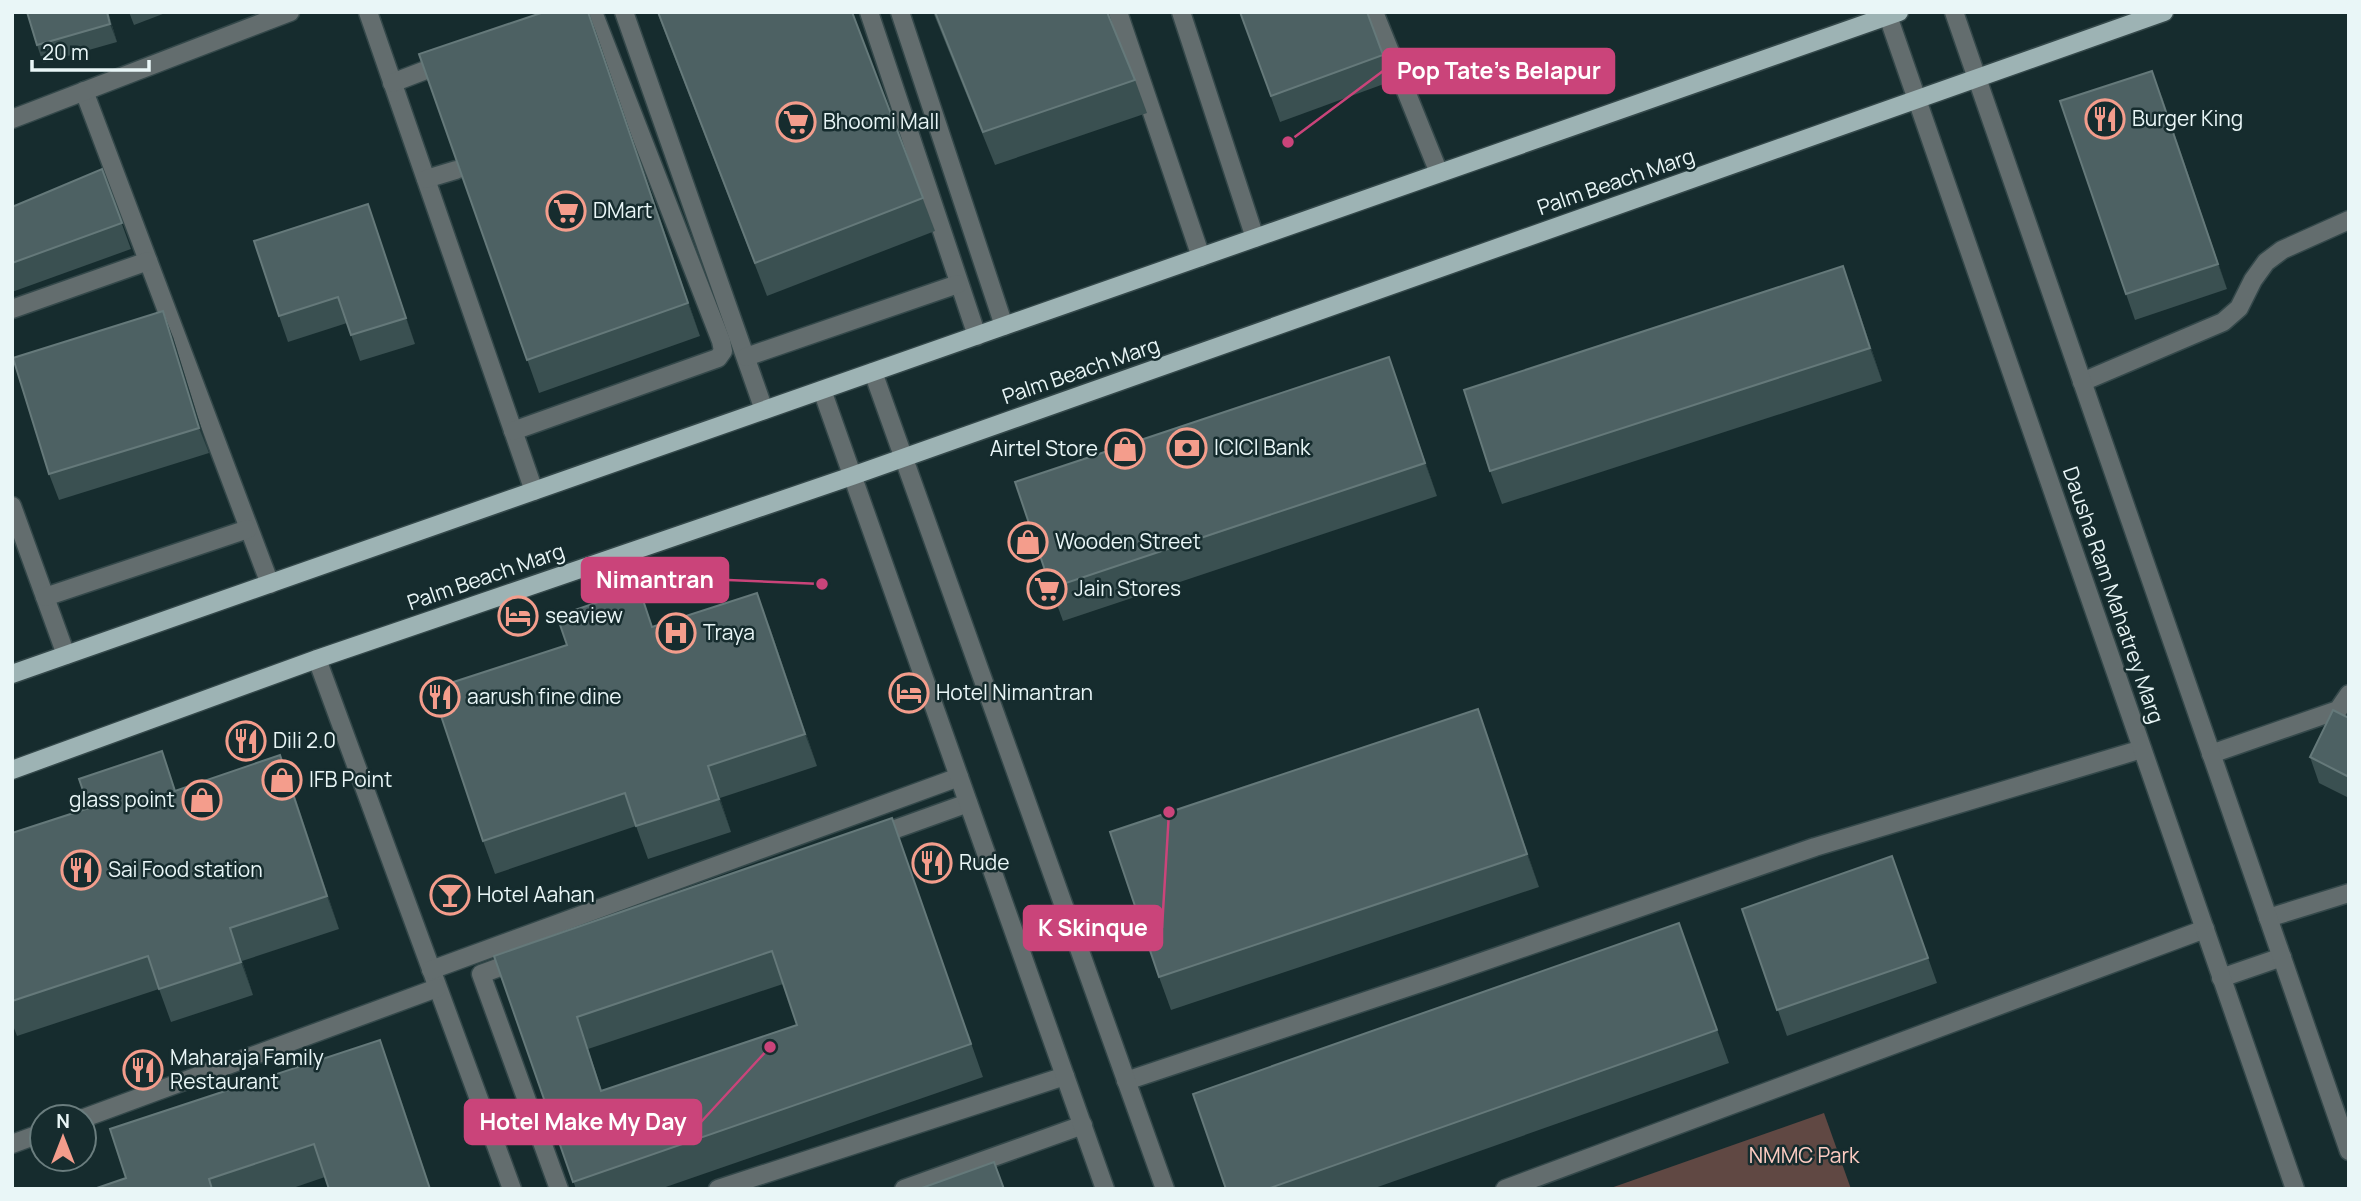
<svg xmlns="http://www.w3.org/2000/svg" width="2361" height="1201" font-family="Manrope,sans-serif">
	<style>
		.green { fill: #604843 }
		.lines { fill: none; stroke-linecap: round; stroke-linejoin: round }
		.service-casing { stroke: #34484a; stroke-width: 21 }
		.minor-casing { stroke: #34484a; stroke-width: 21 }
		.tertiary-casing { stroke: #34484a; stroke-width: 21 }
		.primary-casing { stroke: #34484a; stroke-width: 21 }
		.service { stroke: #636d6e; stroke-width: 18 }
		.minor { stroke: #636d6e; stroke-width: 18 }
		.tertiary { stroke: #636d6e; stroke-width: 18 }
		.primary { stroke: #9db3b4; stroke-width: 18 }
		.wall { fill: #3a5051; fill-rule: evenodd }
		.shaded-wall { fill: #243a3c }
		.building { fill: #4d6163; stroke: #65797a; stroke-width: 2; fill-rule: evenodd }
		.labels { text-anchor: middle; stroke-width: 5; stroke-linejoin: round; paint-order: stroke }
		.poi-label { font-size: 21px; fill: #e9f6f7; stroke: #162c2e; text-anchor: start }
		.street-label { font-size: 21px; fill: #e9f6f7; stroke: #162c2e }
		.park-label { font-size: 21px; fill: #fdccc2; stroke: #162c2e }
		.leader { fill: none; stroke: #ca447a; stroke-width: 2.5 }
		.callout-dot { fill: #ca447a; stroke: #162c2e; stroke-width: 2.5 }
		.callout { fill: #ca447a; stroke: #ca447a; stroke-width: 2.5 }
		.callout-label { font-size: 23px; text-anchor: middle; font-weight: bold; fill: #fff }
	</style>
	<rect width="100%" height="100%" fill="#162c2e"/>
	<path class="green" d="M1824,1113l27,76h-243z"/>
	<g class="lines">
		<g class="service-casing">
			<g id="service">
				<path d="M368,12l166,479"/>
				<path d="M624,12l140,398"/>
				<path d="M869,12l108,324"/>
				<path d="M900,12l104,314"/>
				<path d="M1118,12l83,245"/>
				<path d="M1181,12l74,226"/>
				<path d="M1374,12l65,161"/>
				<path d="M392,83l52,-20"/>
				<path d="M84,91l186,493"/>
				<path d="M426,179l30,-9"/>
				<path d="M12,309l136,-48"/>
				<path d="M746,357l212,-73"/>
				<path d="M2082,382l141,-60 16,-14 14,-28 13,-18 16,-12 67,-30"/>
				<path d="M513,431l205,-73 5,-7 -2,-10 -128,-329"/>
				<path d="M12,506l54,149"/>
				<path d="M45,597l203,-68"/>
				<path d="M317,659l195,530"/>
				<path d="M2211,754l127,-44 11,-16"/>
				<path d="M876,836l92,-33"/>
				<path d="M2268,918l81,-25"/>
				<path d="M519,960l-38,14 78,215"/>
				<path d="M431,970l528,-193"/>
				<path d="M1126,1081l315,-105 374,-129 327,-98"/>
				<path d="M84,1118l353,-130"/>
				<path d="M12,1144l30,-11"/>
				<path d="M718,1189l347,-113"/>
				<path d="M904,1189l179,-64"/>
				<path d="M1505,1189l700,-260"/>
			</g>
		</g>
		<g class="minor-casing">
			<g id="minor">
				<path d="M12,119l278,-107"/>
				<path d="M2221,978l61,-21"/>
			</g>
		</g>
		<g class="tertiary-casing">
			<g id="tertiary">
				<path d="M1954,12l395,1139"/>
				<path d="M1888,16l407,1173"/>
				<path d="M873,372l292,817"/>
				<path d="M822,390l283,799"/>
			</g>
		</g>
		<g class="primary-casing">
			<g id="primary">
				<path d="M12,674l1887,-662"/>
				<path d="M12,770l305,-111 535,-183 1312,-464"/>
			</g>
		</g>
		<use href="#service" class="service"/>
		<use href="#minor" class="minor"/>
		<use href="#tertiary" class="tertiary"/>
		<use href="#primary" class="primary"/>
	</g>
	<g class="wall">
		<path d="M108,12l9,30 -74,21 -6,-18z"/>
		<path d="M129,12h39l-34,13z"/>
		<path d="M589,12l111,324 -161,57 -120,-339z"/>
		<path d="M657,12h195l83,219 -168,65z"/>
		<path d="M933,12h174l28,68 12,33 -152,52z"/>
		<path d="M1240,12h127l25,69 -112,41z"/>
		<path d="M2162,97l65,192 -92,31 -9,-26z"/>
		<path d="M102,169l29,80 -119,43v-85z"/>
		<path d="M377,230l38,114 -55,17 -13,-38 -59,19 -9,-26z"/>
		<path d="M1855,299l27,82 -380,123 -12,-33z"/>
		<path d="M173,337l36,116 -150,47 -10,-26z"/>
		<path d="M1389,357l48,139 -374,125 -12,-33z"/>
		<path d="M769,625l48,141 -97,32 11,34 -83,27 -12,-33 -141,48 -12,-33 170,-214z"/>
		<path d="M1478,709l61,178 -368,123 -12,-33z"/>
		<path d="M2349,718v80l-30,-15 -9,-26z"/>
		<path d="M292,788l47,141 -97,32 11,34 -82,27 -12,-33 -142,47 -5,-13v-190l164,-43z"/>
		<path d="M892,818l91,259 -323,112h-84l-82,-233zM783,984l14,41 -195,66 -14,-42z"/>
		<path d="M1892,856l45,127 -150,53 -45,-127z"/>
		<path d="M1679,923l50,140 -357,126h-146z"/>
		<path d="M392,1072l-67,105 -35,12h-196l32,-11z"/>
	</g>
	<g class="shaded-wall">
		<path d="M107,12h1l9,30 -7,-18z"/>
		<path d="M588,12l8,20 104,304 -12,-33z"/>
		<path d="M2152,71l10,26 65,192 -9,-25z"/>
		<path d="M368,204l9,26 38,114 -9,-26z"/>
		<path d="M1843,266l12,33 27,82 -12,-33z"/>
		<path d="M163,311l10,26 36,116 -10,-25z"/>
		<path d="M1389,357l12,33 36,106 -12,-33z"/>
		<path d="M757,593l12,32 48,141 -12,-32z"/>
		<path d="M1478,709l12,33 49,145 -12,-33z"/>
		<path d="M280,755l12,33 47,141 -12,-33z"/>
		<path d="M708,766l12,32 11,34 -12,-33z"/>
		<path d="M230,928l12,33 11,34 -12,-33z"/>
		<path d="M577,1017l11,32 25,75 -12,-33z"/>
		<path d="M380,1040l12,32 39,117h-1z"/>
	</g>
	<g class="building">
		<path d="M27,12h80l3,12 -73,21z"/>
		<path d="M544,12h44l100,291 -161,57 -108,-306z"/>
		<path d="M658,12h194l71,186 -168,65z"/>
		<path d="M935,12h172l28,68 -152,52z"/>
		<path d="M1240,12h127l16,43 -112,41z"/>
		<path d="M2152,71l66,193 -92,30 -66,-193z"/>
		<path d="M102,169l20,54 -110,40v-56z"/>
		<path d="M368,204l38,114 -55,17 -13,-38 -59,19 -25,-75z"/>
		<path d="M1843,266l27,82 -380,123 -26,-81z"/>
		<path d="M163,311l36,117 -150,46 -36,-116z"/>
		<path d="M1389,357l36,106 -374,125 -36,-106z"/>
		<path d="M639,588l13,39 105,-34 48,141 -97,32 11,33 -83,27 -11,-33 -142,48 -51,-152 135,-44 -10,-29z"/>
		<path d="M1478,709l49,145 -368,123 -49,-145z"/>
		<path d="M2333,710l16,8v59l-39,-20z"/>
		<path d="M162,751l13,40 105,-36 47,141 -97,32 11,34 -82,27 -11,-33 -136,45v-168l77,-25 -10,-29z"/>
		<path d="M892,818l79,226 -398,138 -79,-226zM772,951l25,74 -196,66 -24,-74z"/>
		<path d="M1892,856l36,102 -151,52 -35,-101z"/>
		<path d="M1679,923l38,107 -450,159h-41l-33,-95z"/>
		<path d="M380,1040l50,149h-101l-15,-45 -105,35 3,10h-118l32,-11 -16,-49z"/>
		<path d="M994,1162l10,27h-85z"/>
	</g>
	<defs>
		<g id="restaurant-ring" transform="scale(2.0125)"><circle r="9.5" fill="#162c2e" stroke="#f49d8c" stroke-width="1.5"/><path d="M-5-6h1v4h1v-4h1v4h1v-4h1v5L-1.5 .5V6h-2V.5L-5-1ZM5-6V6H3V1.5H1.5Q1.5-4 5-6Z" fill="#f49d8c"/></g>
		<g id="supermarket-ring" transform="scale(2.0125)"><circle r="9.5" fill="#162c2e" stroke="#f49d8c" stroke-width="1.5"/><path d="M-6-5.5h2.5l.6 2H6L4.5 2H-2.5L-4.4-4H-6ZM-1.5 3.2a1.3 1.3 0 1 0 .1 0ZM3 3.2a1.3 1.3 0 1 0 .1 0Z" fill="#f49d8c"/></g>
		<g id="bank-ring" transform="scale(2.0125)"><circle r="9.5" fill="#162c2e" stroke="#f49d8c" stroke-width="1.5"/><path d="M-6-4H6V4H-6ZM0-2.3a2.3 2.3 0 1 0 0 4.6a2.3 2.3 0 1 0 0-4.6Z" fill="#f49d8c"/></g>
		<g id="shop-ring" transform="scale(2.0125)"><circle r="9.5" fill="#162c2e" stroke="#f49d8c" stroke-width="1.5"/><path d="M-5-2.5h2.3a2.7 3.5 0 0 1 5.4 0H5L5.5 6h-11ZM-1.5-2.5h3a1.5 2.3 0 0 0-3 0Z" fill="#f49d8c"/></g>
		<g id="hotel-ring" transform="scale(2.0125)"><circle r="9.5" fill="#162c2e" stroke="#f49d8c" stroke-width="1.5"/><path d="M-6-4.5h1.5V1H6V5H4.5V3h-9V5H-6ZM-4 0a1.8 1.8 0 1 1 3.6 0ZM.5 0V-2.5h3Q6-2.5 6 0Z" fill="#f49d8c"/></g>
		<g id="hospital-ring" transform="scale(2.0125)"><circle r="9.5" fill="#162c2e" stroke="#f49d8c" stroke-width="1.5"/><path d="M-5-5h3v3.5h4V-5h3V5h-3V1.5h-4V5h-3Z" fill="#f49d8c"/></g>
		<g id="bar-ring" transform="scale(2.0125)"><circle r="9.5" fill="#162c2e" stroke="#f49d8c" stroke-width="1.5"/><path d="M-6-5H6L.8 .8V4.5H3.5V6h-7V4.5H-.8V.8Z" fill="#f49d8c"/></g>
	</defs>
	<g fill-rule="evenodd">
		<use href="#restaurant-ring" x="2105" y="119"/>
		<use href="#supermarket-ring" x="796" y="122"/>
		<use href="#supermarket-ring" x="566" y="211"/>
		<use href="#bank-ring" x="1187" y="448"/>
		<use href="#shop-ring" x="1125" y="449"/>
		<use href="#shop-ring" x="1028" y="542"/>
		<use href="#supermarket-ring" x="1047" y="589"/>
		<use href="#hotel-ring" x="518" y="616"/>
		<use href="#hospital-ring" x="676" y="633"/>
		<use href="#hotel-ring" x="909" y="693"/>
		<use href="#restaurant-ring" x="440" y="697"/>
		<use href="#restaurant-ring" x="246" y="741"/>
		<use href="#shop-ring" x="282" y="780"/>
		<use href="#shop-ring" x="202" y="800"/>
		<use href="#restaurant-ring" x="932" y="863"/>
		<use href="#restaurant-ring" x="81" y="870"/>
		<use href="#bar-ring" x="450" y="895"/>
		<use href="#restaurant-ring" x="143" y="1070"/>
	</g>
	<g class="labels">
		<g class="poi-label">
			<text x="2132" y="126">Burger King</text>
			<text x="823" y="129">Bhoomi Mall</text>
			<text x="593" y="218">DMart</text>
			<text x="1214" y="455">ICICI Bank</text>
			<text x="1098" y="456" text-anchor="end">Airtel Store</text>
			<text x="1055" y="549">Wooden Street</text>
			<text x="1074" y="596">Jain Stores</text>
			<text x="545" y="623">seaview</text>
			<text x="703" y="640">Traya</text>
			<text x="936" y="700">Hotel Nimantran</text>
			<text x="467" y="704">aarush fine dine</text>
			<text x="273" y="748">Dili 2.0</text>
			<text x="309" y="787">IFB Point</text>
			<text x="175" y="807" text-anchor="end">glass point</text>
			<text x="959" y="870">Rude</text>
			<text x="108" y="877">Sai Food station</text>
			<text x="477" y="902">Hotel Aahan</text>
			<text x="170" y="1065">Maharaja Family<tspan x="170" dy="24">Restaurant</tspan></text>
		</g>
		<g class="street-label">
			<text transform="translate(1616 182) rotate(-19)" y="7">Palm Beach Marg</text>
			<text transform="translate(1081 371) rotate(-19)" y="7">Palm Beach Marg</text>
			<text transform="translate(486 577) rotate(-19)" y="7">Palm Beach Marg</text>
			<text transform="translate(2113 595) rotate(71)" y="7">Dausha Ram Mahatrey Marg</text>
		</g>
		<g class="park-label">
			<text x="1804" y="1163">NMMC Park</text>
		</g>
	</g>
	<path class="leader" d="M1288 142L1383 71M822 584L728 580M1169 812L1162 928M770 1047L701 1122"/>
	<g class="callout-dot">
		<circle cx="1288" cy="142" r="7"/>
		<circle cx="822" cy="584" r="7"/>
		<circle cx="1169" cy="812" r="7"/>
		<circle cx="770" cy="1047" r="7"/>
	</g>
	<g class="callout">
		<rect x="1383" y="49" width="231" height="44" rx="7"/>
		<rect x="582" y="558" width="146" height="44" rx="7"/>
		<rect x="1024" y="906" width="138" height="44" rx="7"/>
		<rect x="465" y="1100" width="236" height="44" rx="7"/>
	</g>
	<g class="callout-label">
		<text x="1499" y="79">Pop Tate's Belapur</text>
		<text x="655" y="588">Nimantran</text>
		<text x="1093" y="936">K Skinque</text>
		<text x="583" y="1130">Hotel Make My Day</text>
	</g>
	<rect width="2361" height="1201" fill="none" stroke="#e9f6f7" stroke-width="28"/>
	<g transform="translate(63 1138)"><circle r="33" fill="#162c2e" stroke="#6a7d7e" stroke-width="2"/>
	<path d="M0-5L12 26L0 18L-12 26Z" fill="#f49d8c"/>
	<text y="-10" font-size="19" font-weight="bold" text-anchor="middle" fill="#e9f6f7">N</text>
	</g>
	<path d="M32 60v10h117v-10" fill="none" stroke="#e9f6f7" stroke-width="3.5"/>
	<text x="42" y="60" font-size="21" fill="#e9f6f7" stroke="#162c2e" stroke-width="5" paint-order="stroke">20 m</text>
</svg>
